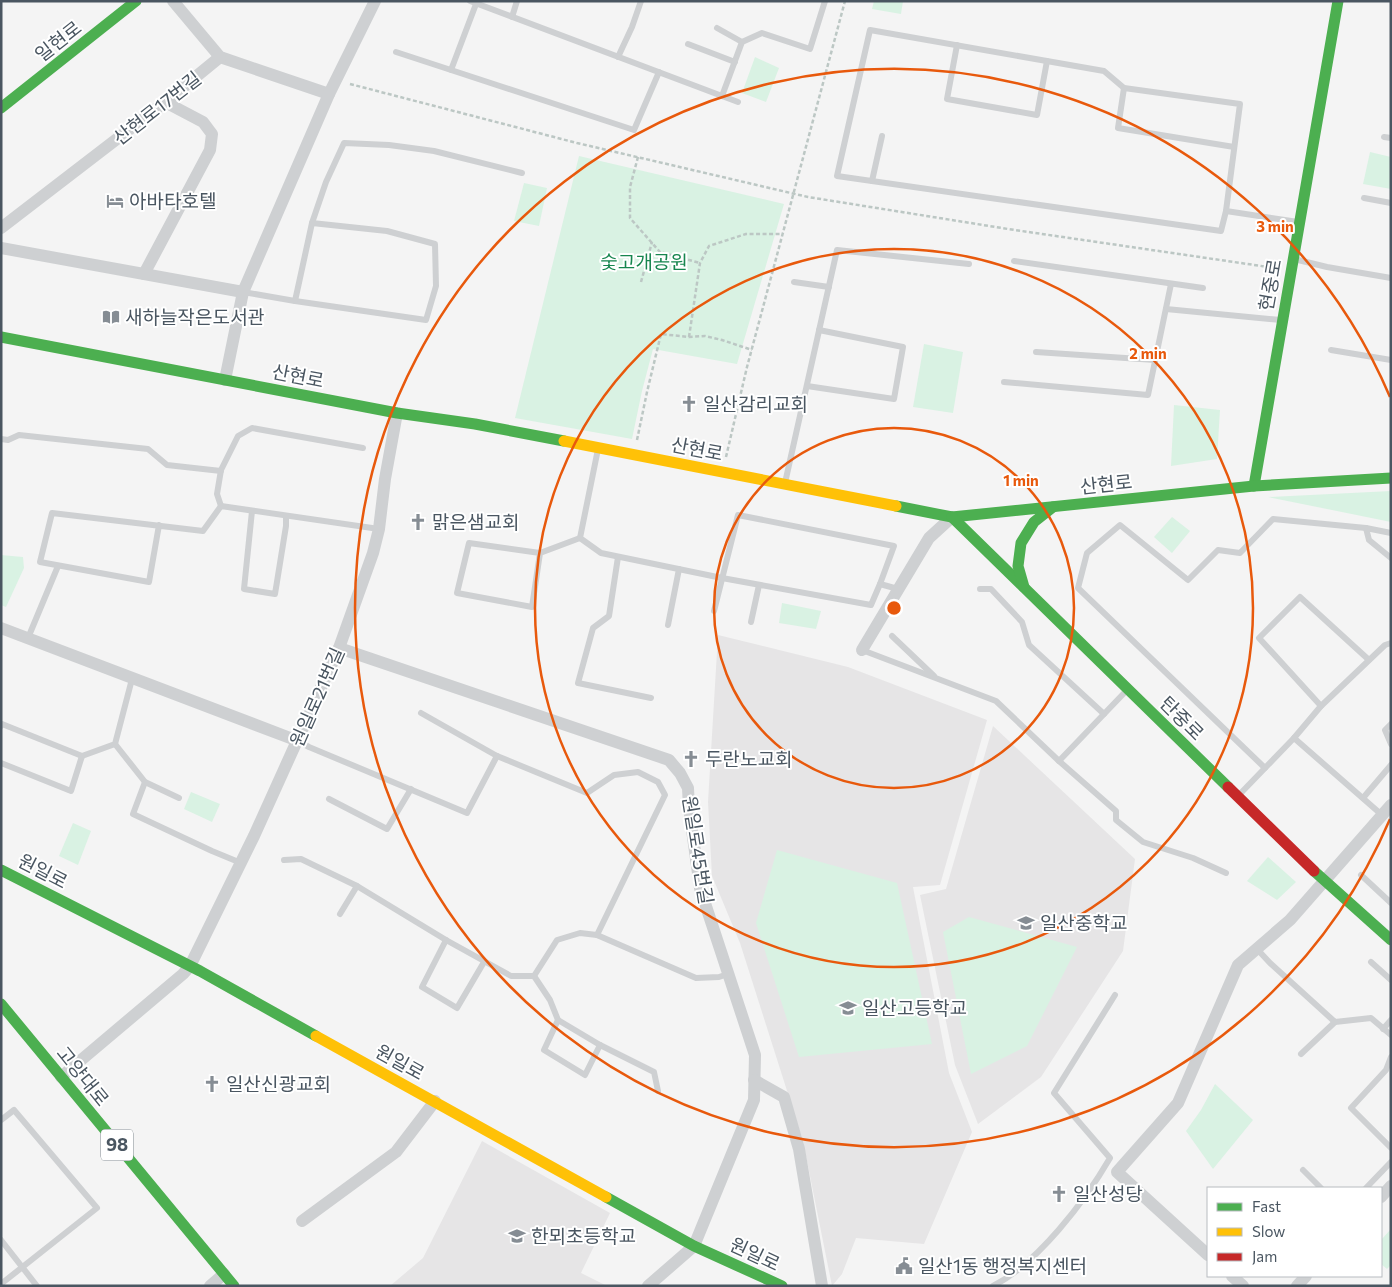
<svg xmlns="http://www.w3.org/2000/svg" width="1392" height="1287" font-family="Commissioner,'Noto Sans KR',sans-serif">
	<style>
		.education { fill: #e6e5e6 }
		.green { fill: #d9f2e3 }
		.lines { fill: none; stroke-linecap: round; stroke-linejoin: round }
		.path { stroke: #bcc7c4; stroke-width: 2.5; stroke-dasharray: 4 2.5; stroke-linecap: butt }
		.lane { stroke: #ced0d2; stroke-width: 6 }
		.street { stroke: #ced0d2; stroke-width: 12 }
		.fast { stroke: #4caf50; stroke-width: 11 }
		.slow { stroke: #ffc107; stroke-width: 11 }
		.jam { stroke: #c62828; stroke-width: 11 }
		.ring { fill: none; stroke: #e8590c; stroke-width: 2.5 }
		.labels { text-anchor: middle; stroke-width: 4; stroke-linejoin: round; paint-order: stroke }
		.shield { fill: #fff; stroke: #808990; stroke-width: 1 }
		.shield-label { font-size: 18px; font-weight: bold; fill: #4a5661 }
		.street-label { font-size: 19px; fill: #4a5661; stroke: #fff }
		.poi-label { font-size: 19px; fill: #4a5661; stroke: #fff; text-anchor: start }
		.park-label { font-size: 19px; fill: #17864f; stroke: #fff }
		.centre { fill: #e8590c; stroke: #fff; stroke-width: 2.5 }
		.ring-label { font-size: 15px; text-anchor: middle; font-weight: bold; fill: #e8590c; stroke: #fff; stroke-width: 4; stroke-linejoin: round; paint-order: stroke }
	</style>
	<rect width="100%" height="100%" fill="#f4f4f4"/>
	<g class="education">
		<path d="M718,635l130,32 139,53 -47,165 -27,2 36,186 23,59 -48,112 -68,-6 -14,36 -10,12 -29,-145 -63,-198 -28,-67 -4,-74z"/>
		<path d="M993,726l142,133 -12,92 -82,126 -63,47 -23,-59 -35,-170 26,-6z"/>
		<path d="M482,1141l128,72 -29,60 26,13h-217l33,-28z"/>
	</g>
	<g class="green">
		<path d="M874,1h29l-2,13 -29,-5z"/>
		<path d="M755,57l24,11 -13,34 -24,-9z"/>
		<path d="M1370,152l21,5v32l-28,-5z"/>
		<path d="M579,156l205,48 -47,160 -84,-15 -11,42 -10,48 -117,-21z"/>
		<path d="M524,183l23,5 -8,38 -25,-5z"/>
		<path d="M924,344l39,8 -10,61 -40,-6z"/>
		<path d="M1174,405l46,5 -3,49 -46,7z"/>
		<path d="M1391,491v31l-123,-25z"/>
		<path d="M1172,517l18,14 -18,22 -18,-16z"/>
		<path d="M1,555l22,2 1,11 -18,39 -5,-2z"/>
		<path d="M782,603l39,8 -5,18 -37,-6z"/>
		<path d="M191,792l29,12 -8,18 -28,-13z"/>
		<path d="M73,823l18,8 -13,34 -19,-9z"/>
		<path d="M777,850l120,33 35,161 -133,13 -43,-134z"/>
		<path d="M1268,857l28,25 -19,18 -30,-19z"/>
		<path d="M969,917l108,30 -50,99 -56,28 -28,-142z"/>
		<path d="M1215,1084l38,36 -40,49 -27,-38 15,-21z"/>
		<path d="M1391,1229v36l-4,4 -6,-5v-24z"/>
	</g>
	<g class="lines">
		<g class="path">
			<path d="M350,84l227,59 231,54 200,32 267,39"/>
			<path d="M638,157l-8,30v31l30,34 40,11"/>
			<path d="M641,282l11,-40"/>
			<path d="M689,337l11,-74 9,-17 37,-12h37"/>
			<path d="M637,440l10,-48 14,-58 28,3 16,-1 17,4 30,10"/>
			<path d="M726,457l21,-90 98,-366"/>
		</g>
		<g class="lane">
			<path d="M470,1l268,101"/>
			<path d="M512,17l5,-16"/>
			<path d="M717,28l25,14"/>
			<path d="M870,30l234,41 20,17 116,16 -14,107 -5,20 -384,-55z"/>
			<path d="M688,44l47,18"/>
			<path d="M957,45l-10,54 90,16 10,-54"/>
			<path d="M396,52l55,18 25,-66"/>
			<path d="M618,57l14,-30 9,-26"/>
			<path d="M451,70l183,60 25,-58"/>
			<path d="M1124,88l-6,40 116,19"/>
			<path d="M722,96l20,-54 20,-9 48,16 15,-48"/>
			<path d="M1384,137l7,1"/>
			<path d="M872,181l10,-45"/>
			<path d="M1364,198l27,5"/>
			<path d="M1226,211l72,11"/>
			<path d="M1294,259l33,8 64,11"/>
			<path d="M1014,261l189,27"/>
			<path d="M794,282l35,5"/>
			<path d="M243,292l52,9 131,19 10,-34 -1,-42 -48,-13 -75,-8 14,-41 18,-39 45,2 45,6 88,22"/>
			<path d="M295,301l17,-78"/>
			<path d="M1166,309l115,11"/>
			<path d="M1331,350l60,10"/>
			<path d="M1036,352l119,8"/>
			<path d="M1004,382l144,13 23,-111"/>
			<path d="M807,386l87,13 9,-52 -84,-17"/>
			<path d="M1,439l7,1 11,-5 129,14 19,16 54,6"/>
			<path d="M598,449l-18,89 21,15 121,25 149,27 9,-21 18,5"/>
			<path d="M785,483l52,-233 132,14"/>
			<path d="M221,506l-4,-12 4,-24 17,-34 14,-8 111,20"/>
			<path d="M252,511l-8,78 31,5 11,-68v-10"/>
			<path d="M159,525l-10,57 -109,-20 12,-49 151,18 18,-25 158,23"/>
			<path d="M1366,528l3,12 22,18"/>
			<path d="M540,553l-8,54 -75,-14 12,-50 71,10 40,-15"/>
			<path d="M618,557l-9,59 -16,12 -15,55 73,15"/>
			<path d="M980,589h11l31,33 7,23 75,69"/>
			<path d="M714,611l24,-96 156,31 -14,38"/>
			<path d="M751,622l8,-37"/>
			<path d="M668,625l11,-56"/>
			<path d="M892,636l42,40"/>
			<path d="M28,638l30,-72"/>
			<path d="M862,650l134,51 63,60 57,50v9l27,22 50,16 33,15"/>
			<path d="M1321,706l-62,-68 41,-41 69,63"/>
			<path d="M421,713l76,43 90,37 27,-18 24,-3 20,10 7,13 -68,140"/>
			<path d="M1391,724l-6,6 6,14"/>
			<path d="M1,726l1,-2 80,32 33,-12 17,-65"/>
			<path d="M1294,738l88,77"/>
			<path d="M298,741l11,6 158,66 30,-57"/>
			<path d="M115,744l30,38 34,16"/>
			<path d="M1059,761l68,-71"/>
			<path d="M1,763l70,28 11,-35"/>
			<path d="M1265,768l-187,-180 9,-35 33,-28 68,55 30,-30 22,3 33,-34 93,9 25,5"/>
			<path d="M145,782l-12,32 79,37 29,12"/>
			<path d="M1238,796l56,-58 27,-32 64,-61 6,-2"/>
			<path d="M1363,798l28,-33"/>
			<path d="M329,799l58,30 24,-40"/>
			<path d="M284,860l17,-1 56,27 89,54 65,36h23"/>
			<path d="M1361,875l30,28"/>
			<path d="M340,914l17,-28"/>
			<path d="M446,940l-24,47 35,21 27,-46"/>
			<path d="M1257,949l13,14 65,59 36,-4 20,17"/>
			<path d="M1371,962l20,18"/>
			<path d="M534,976l23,-36 23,-7 17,2 99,43 23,-1 9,-3"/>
			<path d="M534,976l16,24 8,20 42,25 54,27 4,19"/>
			<path d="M558,1020l-14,30 41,25 15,-30"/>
			<path d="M1383,1029l8,-9"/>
			<path d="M1301,1054l34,-32"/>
			<path d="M1391,1057l-5,13 -35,38 40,40"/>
			<path d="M1,1120l13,-10 83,98 -96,76"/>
			<path d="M1303,1170l18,18"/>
			<path d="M1366,1188l25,-26"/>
			<path d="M1,1240l36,46"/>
			<path d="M993,1286c45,-23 92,-85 117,-128l-56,-65 61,-98"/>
		</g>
		<g class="street">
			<path d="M173,1l47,56 109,37"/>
			<path d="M1,228l164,-126 55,-45"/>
			<path d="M1,248l242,44"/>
			<path d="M144,274l66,-124 2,-16 -9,-12 -38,-20"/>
			<path d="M225,380l18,-88 86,-198 46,-93"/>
			<path d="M1,628l297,113"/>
			<path d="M339,648l330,112 11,13 8,15 1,20 11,80 55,167 -1,45 -60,146 -46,40"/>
			<path d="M862,650l67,-112 23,-21"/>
			<path d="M61,1077l122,-103 7,-8 64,-130 85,-188 34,-95 6,-24 6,-50 12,-66"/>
			<path d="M754,1080l30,17 15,52 23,137"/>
			<path d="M1381,1197l10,-11"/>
			<path d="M302,1221l94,-69 39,-51"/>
			<path d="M1208,1255l-91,-83 61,-69 60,-138 52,-45 101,-115"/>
			<path d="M1232,1276l11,10"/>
			<path d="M210,1286l14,-12"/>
			<path d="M1297,1286l9,-10"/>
		</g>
		<g class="fast">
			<path d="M1,108l135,-107"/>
			<path d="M1,337l396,76 78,11 89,17"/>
			<path d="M1254,486l84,-485"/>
			<path d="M896,506l56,11 302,-31 137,-8"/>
			<path d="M952,517l276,270"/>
			<path d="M1024,587l-6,-21 3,-23 13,-21 19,-15"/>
			<path d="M1,870l199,101 116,65"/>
			<path d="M1314,871l77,69"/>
			<path d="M1,1004l233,282"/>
			<path d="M606,1197l88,49 88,40"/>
		</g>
		<g class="slow">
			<path d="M564,441l332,65"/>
			<path d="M316,1036l290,161"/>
		</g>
		<path class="jam" d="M1228,787l86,84"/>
	</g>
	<g class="ring">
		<circle cx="894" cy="608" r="180"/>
		<circle cx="894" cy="608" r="359"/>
		<path d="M1390 819A539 539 0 1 1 1390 397"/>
	</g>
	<defs>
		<g id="hotel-bare" transform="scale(1.35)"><path d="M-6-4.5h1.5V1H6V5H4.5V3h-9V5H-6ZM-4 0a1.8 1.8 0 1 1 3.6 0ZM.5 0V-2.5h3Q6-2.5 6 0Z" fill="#868d94" stroke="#fff" stroke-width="2.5" paint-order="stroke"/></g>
		<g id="library-bare" transform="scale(1.35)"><path d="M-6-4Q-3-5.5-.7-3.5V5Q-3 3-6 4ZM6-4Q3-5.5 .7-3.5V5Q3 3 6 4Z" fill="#868d94" stroke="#fff" stroke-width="2.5" paint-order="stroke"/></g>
		<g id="church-bare" transform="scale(1.35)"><path d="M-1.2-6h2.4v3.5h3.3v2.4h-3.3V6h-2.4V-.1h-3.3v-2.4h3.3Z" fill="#868d94" stroke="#fff" stroke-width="2.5" paint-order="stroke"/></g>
		<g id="school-bare" transform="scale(1.35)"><path d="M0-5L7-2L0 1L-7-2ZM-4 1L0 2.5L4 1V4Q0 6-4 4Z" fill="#868d94" stroke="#fff" stroke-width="2.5" paint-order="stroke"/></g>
		<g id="civic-bare" transform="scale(1.35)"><path d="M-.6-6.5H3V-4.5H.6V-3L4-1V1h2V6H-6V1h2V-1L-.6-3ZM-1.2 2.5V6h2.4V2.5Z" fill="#868d94" stroke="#fff" stroke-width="2.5" paint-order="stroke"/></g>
	</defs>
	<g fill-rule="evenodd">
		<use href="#hotel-bare" x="115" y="201"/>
		<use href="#library-bare" x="111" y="317"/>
		<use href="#church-bare" x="689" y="404"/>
		<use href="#church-bare" x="418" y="522"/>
		<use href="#church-bare" x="691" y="759"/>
		<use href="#school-bare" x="1026" y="923"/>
		<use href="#school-bare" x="848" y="1008"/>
		<use href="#church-bare" x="212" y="1084"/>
		<use href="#church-bare" x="1059" y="1194"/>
		<use href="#school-bare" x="517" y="1236"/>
		<use href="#civic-bare" x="904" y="1266"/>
	</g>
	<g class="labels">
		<rect class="shield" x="101" y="1129.5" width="32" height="31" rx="4"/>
		<g class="shield-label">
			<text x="117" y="1151">98</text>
		</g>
		<g class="street-label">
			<text transform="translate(58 41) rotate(-38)" y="7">일현로</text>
			<text transform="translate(157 108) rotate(-38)" y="7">산현로17번길</text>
			<text transform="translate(1270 285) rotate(-80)" y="7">현중로</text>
			<text transform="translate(298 376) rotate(11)" y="7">산현로</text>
			<text transform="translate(697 449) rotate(11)" y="7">산현로</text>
			<text transform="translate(1106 484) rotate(-6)" y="7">산현로</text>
			<text transform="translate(317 697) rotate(-66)" y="7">원일로21번길</text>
			<text transform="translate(1182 718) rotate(45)" y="7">탄중로</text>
			<text transform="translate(698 850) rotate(81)" y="7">원일로45번길</text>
			<text transform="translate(43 871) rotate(27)" y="7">원일로</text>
			<text transform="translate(400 1062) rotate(29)" y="7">원일로</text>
			<text transform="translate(83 1076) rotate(51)" y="7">고양대로</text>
			<text transform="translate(755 1254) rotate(25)" y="7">원일로</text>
		</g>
		<g class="poi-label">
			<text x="129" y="208">아바타호텔</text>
			<text x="125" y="324">새하늘작은도서관</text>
			<text x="703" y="411">일산감리교회</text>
			<text x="432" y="529">맑은샘교회</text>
			<text x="705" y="766">두란노교회</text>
			<text x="1040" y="930">일산중학교</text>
			<text x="862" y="1015">일산고등학교</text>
			<text x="226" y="1091">일산신광교회</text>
			<text x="1073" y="1201">일산성당</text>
			<text x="531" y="1243">한뫼초등학교</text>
			<text x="918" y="1273">일산1동 행정복지센터</text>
		</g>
		<g class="park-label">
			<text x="644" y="269">숯고개공원</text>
		</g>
	</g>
	<circle cx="894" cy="608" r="8" class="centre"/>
	<g class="ring-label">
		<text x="1275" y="232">3 min</text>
		<text x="1148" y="359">2 min</text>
		<text x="1021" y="486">1 min</text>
	</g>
	<rect width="1392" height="1287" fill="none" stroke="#4a5661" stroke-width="5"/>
	<rect x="1207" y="1187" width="175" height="90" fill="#ffffff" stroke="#b7bbc0"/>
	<rect x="1217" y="1203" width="25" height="8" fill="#4caf50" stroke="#b7bbc0"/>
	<text x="1252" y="1212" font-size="15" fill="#4a5661">Fast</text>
	<rect x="1217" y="1228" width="25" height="8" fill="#ffc107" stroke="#b7bbc0"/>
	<text x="1252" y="1237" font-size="15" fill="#4a5661">Slow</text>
	<rect x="1217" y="1253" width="25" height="8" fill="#c62828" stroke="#b7bbc0"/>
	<text x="1252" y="1262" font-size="15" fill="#4a5661">Jam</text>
</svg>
